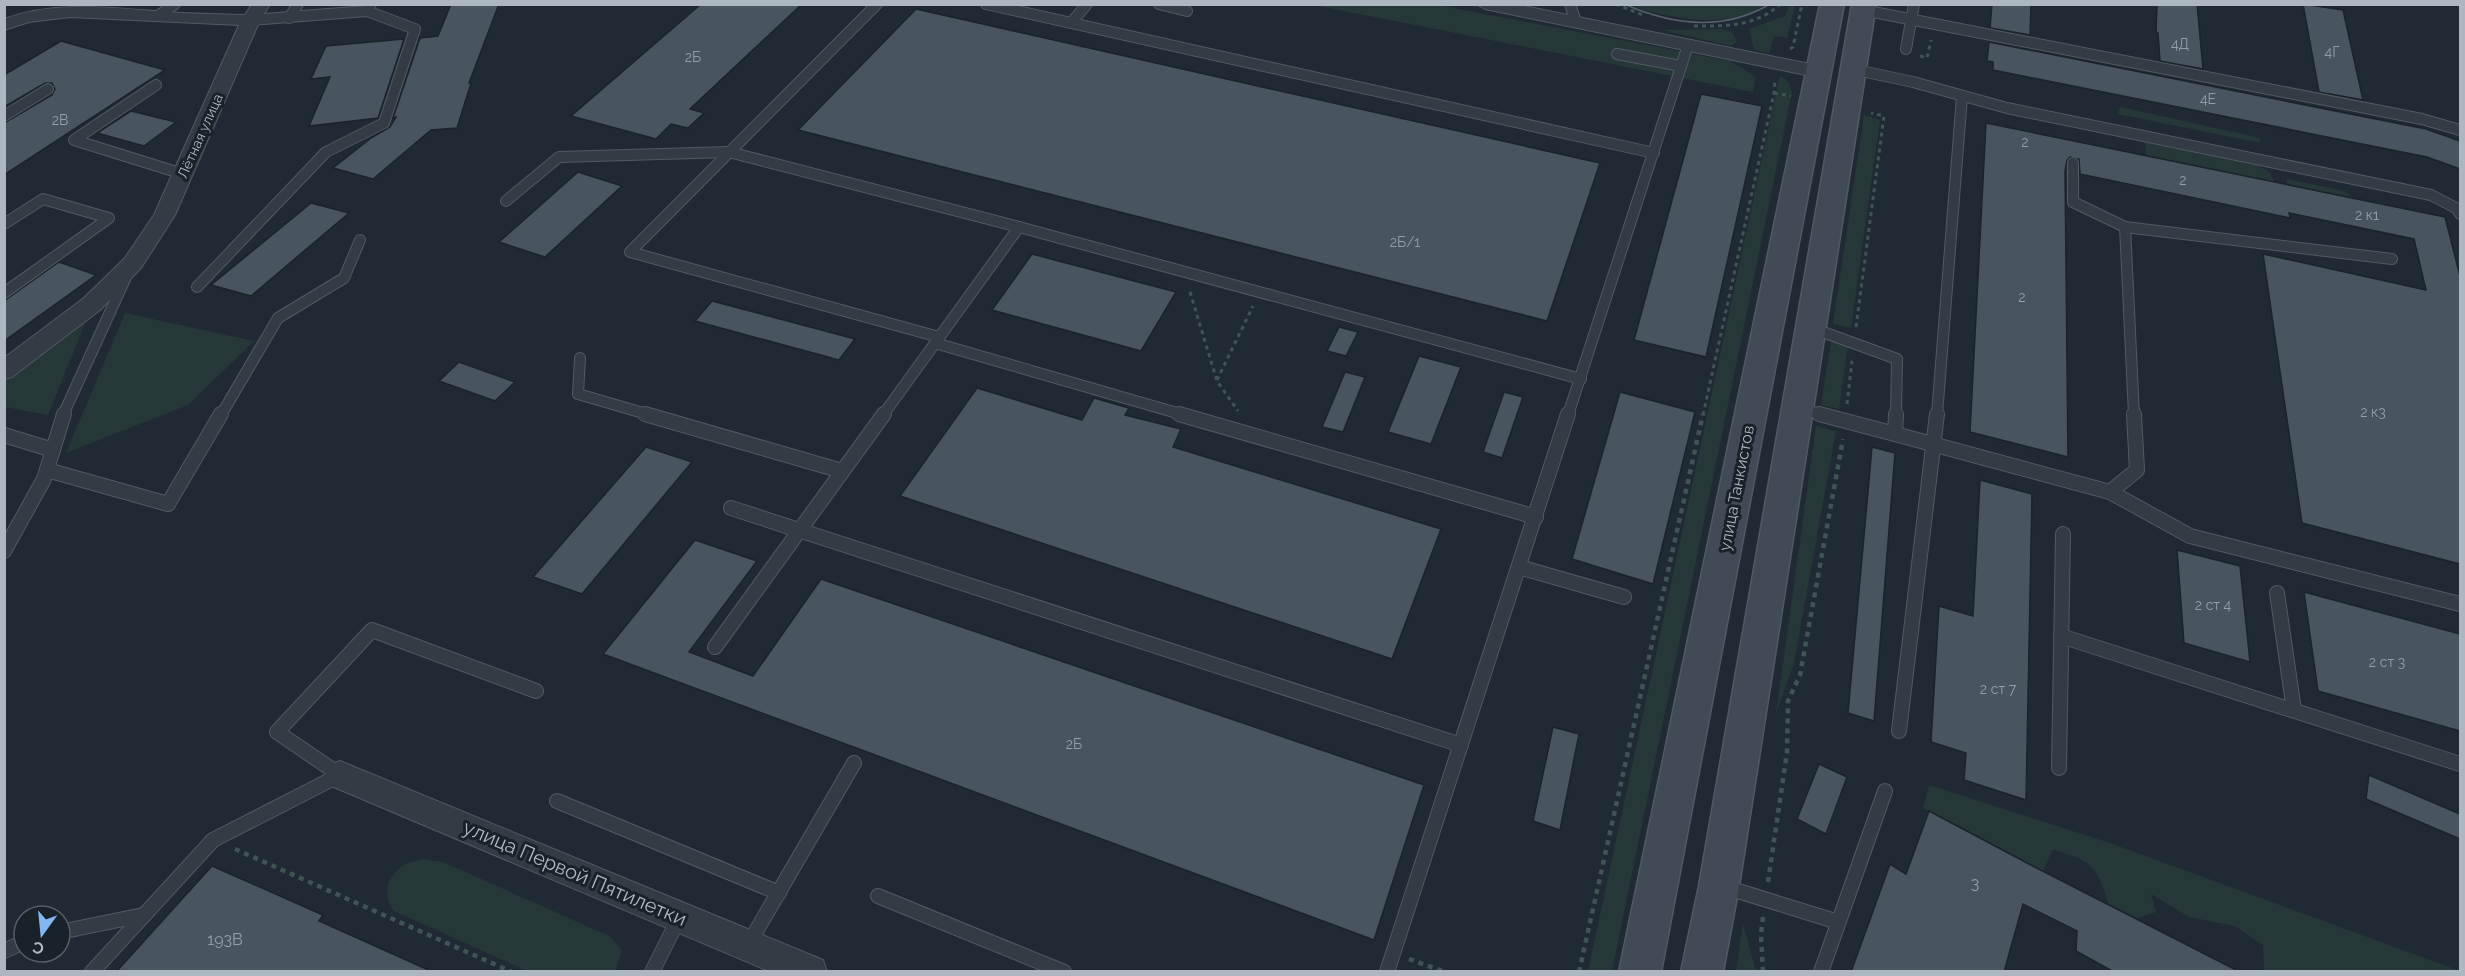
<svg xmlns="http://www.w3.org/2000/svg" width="2465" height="976" font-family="Raleway,sans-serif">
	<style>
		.green { fill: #253837 }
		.building { fill: #485560; stroke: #1b232b; stroke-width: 1.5 }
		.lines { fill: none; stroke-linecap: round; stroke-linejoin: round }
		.service-far1-casing { stroke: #515a63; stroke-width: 12 }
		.service-casing { stroke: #515a63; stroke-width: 16 }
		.minor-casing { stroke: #515a63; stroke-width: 2 }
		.secondary-casing { stroke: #515a63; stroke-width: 3 }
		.path-far1 { stroke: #415455; stroke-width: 3; stroke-dasharray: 4 4; stroke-linecap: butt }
		.path { stroke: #415455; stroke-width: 4.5; stroke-dasharray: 5 5; stroke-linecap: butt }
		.service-far1 { stroke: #333c45; stroke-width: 10 }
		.service { stroke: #333c45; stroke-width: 14 }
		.minor { fill: #333c45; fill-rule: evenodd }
		.secondary { fill: #414b57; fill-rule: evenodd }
		.tram { stroke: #55606c; stroke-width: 1.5 }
		.labels { text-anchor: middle; stroke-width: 6; stroke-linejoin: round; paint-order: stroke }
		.number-label { font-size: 14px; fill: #949eaa }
		.far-street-label { font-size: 14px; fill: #adb7c2; stroke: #192129 }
		.street-label { font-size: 16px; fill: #adb7c2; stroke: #192129 }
		.near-number-label { font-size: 16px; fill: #949eaa }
		.near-street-label { font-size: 20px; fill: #adb7c2; stroke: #192129 }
	</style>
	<rect width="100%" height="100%" fill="#202a34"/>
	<g class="green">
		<path d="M1790,4l5,1 -8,33 -13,-2 -5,17 -15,-3 -5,-21 36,-13z"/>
		<path d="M1314,5h124l292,56 26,16 -3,15z"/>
		<path d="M1630,5l134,-1v1c-31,26 -100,13 -134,0z"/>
		<path d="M1721,29l11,3 5,9 -5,5 -71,-16z"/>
		<path d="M1780,75l9,8 3,9 -180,879h-24z"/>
		<path d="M2120,107l140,31v5l-142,-29z"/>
		<path d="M1864,115l16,5 -29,208 -18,-4z"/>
		<path d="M2145,142l114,24 11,7 4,9 -128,-27z"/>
		<path d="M2287,179l57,12 10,7 -67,-14z"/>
		<path d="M125,313l129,28 -66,64 -122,48z"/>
		<path d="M88,316l-40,99 -43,-8v-29z"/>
		<path d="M1831,341l17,4 -9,64 -18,-4z"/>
		<path d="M1816,426l20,5 -42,232 -18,51z"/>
		<path d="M1929,785l181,58 350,128h-196l-1,-26 -28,-19 -46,-9 -38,-23 5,18 -19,6 -28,-14c-14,-42 -16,-41 -56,-55l-10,22 -120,-63z"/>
		<path d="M422,859l21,3 166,74 13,14 -7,22 -88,-1 -133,-60c-12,-16 -8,-34 10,-46 5,-3 13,-4 18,-6z"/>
		<path d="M1743,924l13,47h-20z"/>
	</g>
	<g class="building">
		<path d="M451,4h48l-30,79h2l-14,45 -26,2 -58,49 -40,-11 38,-30 19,-11 6,-10 -3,1 27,-80 18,-2z"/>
		<path d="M701,4h101l-112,105 14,4 -16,15 -17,-4 -15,15 -85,-23z"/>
		<path d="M1992,4h39l-1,31 -40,-7z"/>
		<path d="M2157,4h40l6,65 -43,-8 -2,-28 -2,-1z"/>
		<path d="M2303,4l40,6 20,90 -44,-8z"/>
		<path d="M916,9l684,154 -53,158 -749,-191z"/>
		<path d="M404,39l-26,79 -69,8 21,-49 -19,2 15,-33z"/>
		<path d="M61,41l104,29 -161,105v-52l48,-28 3,-6 -3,-6h-7l-41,24v-32z"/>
		<path d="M1989,42l437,87 34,12v28l-33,-12 -434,-87v-8l-6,-1z"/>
		<path d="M1701,94l61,12 -56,251 -72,-17z"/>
		<path d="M131,111l45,11 -32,24 -47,-13z"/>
		<path d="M1986,123l459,94 15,59v288l-158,-41 -39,-269 163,36 -12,-51 -125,-26 1,5 -210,-44 -1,-15 -9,-2 -3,3 -2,11 3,286 -98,-25z"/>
		<path d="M578,172l44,14 -77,71 -46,-15z"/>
		<path d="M311,203l38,10 -98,83 -40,-11z"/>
		<path d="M1032,254l144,38 -35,59 -149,-41z"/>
		<path d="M59,262l37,13 -92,66v-40z"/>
		<path d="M712,301l143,38 -16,21 -144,-39z"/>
		<path d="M1339,327l19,5 -12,24 -19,-5z"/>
		<path d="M1419,356l42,11 -30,77 -43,-12z"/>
		<path d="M459,362l56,20 -20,19 -56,-20z"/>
		<path d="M1345,372l20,5 -22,55 -21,-5z"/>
		<path d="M977,388l105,32 12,-22 35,10 -4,7 56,14 -8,18 268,82 -49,130 -492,-163z"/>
		<path d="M1504,392l19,5 -21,61 -19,-6z"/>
		<path d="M1620,392l75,20 -42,172 -81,-25z"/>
		<path d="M646,447l46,15 -110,132 -49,-17z"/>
		<path d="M1872,447l23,6 -21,268 -26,-8z"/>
		<path d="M1980,480l52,14 -6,306 -62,-20 2,-27 -35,-11 8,-136 34,10z"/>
		<path d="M695,540l62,21 -68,91 64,24 68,-97 603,206 -50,155 -771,-286z"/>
		<path d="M2177,550l63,16 10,96 -66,-19z"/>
		<path d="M2304,592l156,42v97l-142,-40z"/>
		<path d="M1553,727l26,7 -19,96 -27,-9z"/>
		<path d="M1819,764l28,13 -21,57 -29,-15z"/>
		<path d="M2369,775l91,39v25l-94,-40z"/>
		<path d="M1929,811l100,53 211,108h-126l-38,-21 1,-20 -54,-27 -19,68h-153l39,-108 16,10z"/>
		<path d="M212,866l111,49 -4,6 114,51h-317z"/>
	</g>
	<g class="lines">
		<g class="service-far1-casing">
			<g id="service-far1">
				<path d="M877,4l-247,248 309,85"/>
				<path d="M986,4l668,149"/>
				<path d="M1159,4l28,7"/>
				<path d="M1570,4l6,18"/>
				<path d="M1863,10l559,109 38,11"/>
				<path d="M158,16l17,-12"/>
				<path d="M289,18l9,-14"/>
				<path d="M251,20l116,-9"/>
				<path d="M1071,23l16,-19"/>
				<path d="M1906,49l8,-45"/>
				<path d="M1617,54l64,12"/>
				<path d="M1852,69l61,13 94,26 424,87 25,13 4,6"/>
				<path d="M156,85l-82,55 109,34"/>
				<path d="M4,116l44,-27"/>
				<path d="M2073,163v39l52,25"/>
				<path d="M506,201l53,-44 170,-5 290,75 562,152"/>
				<path d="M4,224l39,-25 66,19 -105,75"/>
				<path d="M197,287l129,-135 58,-29 31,-94 -48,-18 4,-7"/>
				<path d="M1812,328l85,31 -1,56"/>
				<path d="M935,343l249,72"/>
				<path d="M580,358l-2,36 72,21"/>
				<path d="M1798,408l26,7"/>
				<path d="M63,415l64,-140"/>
				<path d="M221,415l57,-97 66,-40 16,-38"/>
				<path d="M883,415l136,-188"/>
				<path d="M1568,415l120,-370"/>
				<path d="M1937,415l25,-319"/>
				<path d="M2134,415l-9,-188 267,32"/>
			</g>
		</g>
		<g class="service-casing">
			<g id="service">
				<path d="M645,414l197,57"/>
				<path d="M1179,414l357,103"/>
				<path d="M1819,414l76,20 1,-20"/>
				<path d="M1895,434l215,58 80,44 270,68"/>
				<path d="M4,435l49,15"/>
				<path d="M47,470l121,34 53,-90"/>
				<path d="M2110,492l27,-22 -3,-56"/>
				<path d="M731,508l730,237"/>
				<path d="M4,551l40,-72 20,-65"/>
				<path d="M1519,567l105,30"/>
				<path d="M2277,593l17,117"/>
				<path d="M2061,636l399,128"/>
				<path d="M715,647l169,-233"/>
				<path d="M1899,731l38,-317"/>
				<path d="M2059,768l4,-234"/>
				<path d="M557,801l222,92"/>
				<path d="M1722,886l116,36"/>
				<path d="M878,896l186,76"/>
				<path d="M60,932l83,-17"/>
				<path d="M748,945l106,-182"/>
				<path d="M4,951l20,-9"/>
				<path d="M92,972l121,-132 127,-65 -63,-43 95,-102 164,61"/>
				<path d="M652,972l27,-54"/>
				<path d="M1387,972l181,-558"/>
				<path d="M1821,972l64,-181"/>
			</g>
		</g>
		<g class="minor-casing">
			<g id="minor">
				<path d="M252,4h18l-10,16 -85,195 -34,53 -41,42 -88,67 -8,2v-21l80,-60 41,-40 29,-43 85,-190 -169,-8 -41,5 -25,8v-11c53,-19 108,-11 162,-7 26,2 53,2 79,3z"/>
				<path d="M1476,4h38l306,62 7,2 3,4 -3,4 -7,2 -335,-69z"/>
				<path d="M340,761l483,199 4,12h-56l-442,-187 -4,-10 4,-10z"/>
			</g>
		</g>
		<g class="secondary-casing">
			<g id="secondary">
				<path d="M1820,4h24l-183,968h-42z"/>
				<path d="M1852,4h24l-137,882 -16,86h-42l18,-86z"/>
			</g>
		</g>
		<g class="path-far1">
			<path d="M1616,4l27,11"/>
			<path d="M1694,26c31,0 62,1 86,-22"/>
			<path d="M1790,49l3,-2 9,-43"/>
			<path d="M1920,56l7,2 4,-18"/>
			<path d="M1774,93l17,3"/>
			<path d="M1190,292l27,89 21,30"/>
			<path d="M1856,327l28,-211 -13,-3"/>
			<path d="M1217,380l36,-74"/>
			<path d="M1847,404l5,-43"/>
			<path d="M1703,415l71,-322 1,-14"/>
		</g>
		<g class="path">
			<path d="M235,849l277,123"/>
			<path d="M1768,882l19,-130 1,-51 12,-26 43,-236"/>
			<path d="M1763,917l-2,17 2,38"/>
			<path d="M1409,959l36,13"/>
			<path d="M1579,972l124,-558"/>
		</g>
		<use href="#service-far1" class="service-far1"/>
		<use href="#service" class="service"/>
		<use href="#minor" class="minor"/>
		<use href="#secondary" class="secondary"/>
		<path class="tram" d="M1624,4c48,21 99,28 146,0"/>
	</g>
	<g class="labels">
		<g class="number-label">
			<text x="2180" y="49">4Д</text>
			<text x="2332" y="57">4Г</text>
			<text x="693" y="62">2Б</text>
			<text x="2208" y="104">4E</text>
			<text x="60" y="125">2В</text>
			<text x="2025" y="147">2</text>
			<text x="2183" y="185">2</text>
			<text x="2367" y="220">2 к1</text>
			<text x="1405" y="247">2Б/1</text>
			<text x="2022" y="302">2</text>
			<text x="2373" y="417">2 к3</text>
			<text x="2213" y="610">2 ст 4</text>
			<text x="2387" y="667">2 ст 3</text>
			<text x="1998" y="694">2 ст 7</text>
			<text x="1074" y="749">2Б</text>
		</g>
		<g class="far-street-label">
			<text transform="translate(200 136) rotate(-66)" y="5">Лётная улица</text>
		</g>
		<g class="street-label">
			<text transform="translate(1736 488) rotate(-79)" y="6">улица Танкистов</text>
		</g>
		<g class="near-number-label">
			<text x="1975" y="889">3</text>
			<text x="225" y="945">193В</text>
		</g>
		<g class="near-street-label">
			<text transform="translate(575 873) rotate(23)" y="7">улица Первой Пятилетки</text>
		</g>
	</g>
	<rect width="2465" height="976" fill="none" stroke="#adb7c2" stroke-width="12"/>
	<g transform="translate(42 934) rotate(195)"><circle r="28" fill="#192129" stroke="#545d66" stroke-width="1.5"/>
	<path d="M0-4.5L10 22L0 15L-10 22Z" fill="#84b6f0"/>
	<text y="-9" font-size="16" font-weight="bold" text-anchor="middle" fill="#adb7c2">С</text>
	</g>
</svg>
